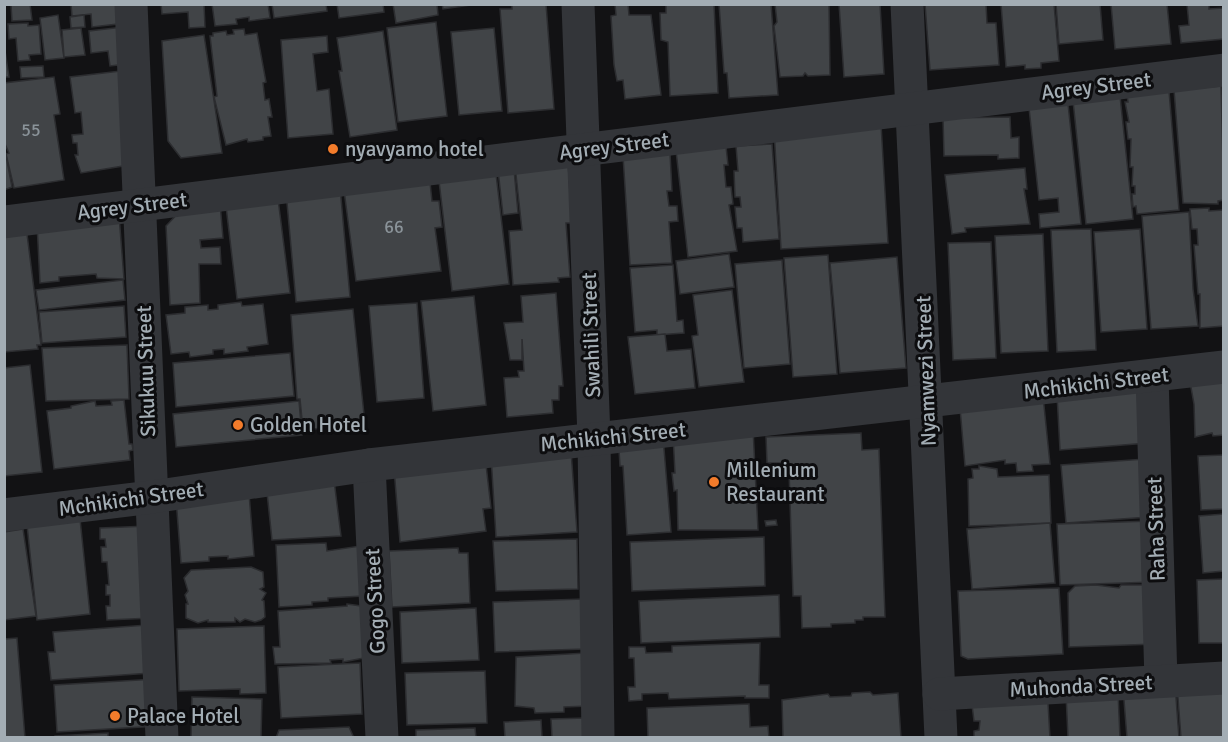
<svg xmlns="http://www.w3.org/2000/svg" width="1228" height="742" font-family="Signika,sans-serif">
	<style>
		.building { fill: #414447; stroke: #2c2d30; stroke-width: 1.5 }
		.lines { fill: none; stroke-linecap: round; stroke-linejoin: round }
		.minor { stroke: #333539; stroke-width: 33 }
		.poi-dot { fill: #f37c2b; stroke: #0d0d0f; stroke-width: 2 }
		.labels { text-anchor: middle; stroke-width: 6; stroke-linejoin: round; paint-order: stroke }
		.number-label { font-size: 18px; fill: #8a9399 }
		.street-label { font-size: 21px; fill: #a3adb4; stroke: #0d0d0f }
		.poi-label { font-size: 21px; fill: #a3adb4; stroke: #0d0d0f; text-anchor: start }
	</style>
	<rect width="100%" height="100%" fill="#121214"/>
	<g class="building">
		<path d="M30,4l2,16 -20,1 -1,-16z"/>
		<path d="M71,4h45l2,20 -26,3 -1,-13 -19,2z"/>
		<path d="M161,4h43l1,23 -16,1 -1,-16 -26,2z"/>
		<path d="M212,4h56l2,14 -21,3v-4l-13,2 1,5 -22,2z"/>
		<path d="M272,4h54l1,7 -53,7z"/>
		<path d="M337,4h46l1,8 -45,6z"/>
		<path d="M393,4h44l1,11 -42,8z"/>
		<path d="M442,4h36l-35,5z"/>
		<path d="M512,4h34l8,105 -46,4 -8,-104h12z"/>
		<path d="M615,4h13l1,11h22l10,80 -36,4 -2,-19 -6,1 -3,-16 -3,-49 5,-1z"/>
		<path d="M666,4h48l4,89 -48,3 -2,-54 -7,-2 -1,-27h6z"/>
		<path d="M719,4h52l7,91 -49,3 -2,-25h-3z"/>
		<path d="M775,4h54l1,71 -22,1 -3,-3 -2,3 -23,1 -6,-51 3,-4z"/>
		<path d="M839,4h41l4,70 -40,3z"/>
		<path d="M925,4h61l1,19h9l3,42 -69,5z"/>
		<path d="M1001,4h53l5,57 -18,2v5l-16,1v-4l-19,2z"/>
		<path d="M1056,4h44l3,36 -44,4z"/>
		<path d="M1111,4h56l4,40 -56,5z"/>
		<path d="M1187,4h22v5l15,-1v31l-43,4 -2,-17 10,-1z"/>
		<path d="M58,15l6,43 -19,2 -5,-42z"/>
		<path d="M84,15l1,12 -14,1 -1,-11z"/>
		<path d="M436,22l11,94 -49,6 -11,-94z"/>
		<path d="M28,23v3l11,-1 2,29 -12,1 1,5 -12,1 -2,-23 -7,1 -1,-15z"/>
		<path d="M123,27l4,37 -17,2 -2,-15 -17,2 -2,-22z"/>
		<path d="M81,28l4,27 -21,2 -2,-27z"/>
		<path d="M494,28l8,83 -43,4 -8,-83z"/>
		<path d="M244,29l1,6 12,-2 9,49 -3,1 2,17 4,-1 3,18h-4l3,19 -8,1v3l-15,2 -1,-3 -21,6 -12,-48 3,-1 -7,-60h3v-3l13,-2 1,4 7,-1 -1,-4z"/>
		<path d="M383,31l14,99 -47,7 -11,-66h3l-5,-33z"/>
		<path d="M204,35l18,118 -41,5 -13,-17 -6,-100z"/>
		<path d="M327,36l1,16 -15,2 4,37 12,-2 4,45 -45,4 -7,-98z"/>
		<path d="M4,44l5,33h-5z"/>
		<path d="M43,66l1,11 -23,1 -1,-11z"/>
		<path d="M129,70v95l-48,8 -6,-18h3l-1,-12h-4l-1,-8 11,-1 -2,-22 -6,1 -5,-36z"/>
		<path d="M54,77l6,37 -6,1 10,65 -50,8 -8,-34 3,-1 -4,-9 -1,-61z"/>
		<path d="M1221,86l3,114 -6,1v3l-35,-1 -9,-113z"/>
		<path d="M1169,91l10,119 -42,4 -1,-8 -3,1 -1,-13h3v-8h-3l1,-19h-3l1,-28h-3l-2,-17h3l-4,-20h3l-1,-7z"/>
		<path d="M1120,96l13,123 -47,5 -13,-123z"/>
		<path d="M1068,104l13,120 -41,4 -1,-14 20,-2 -1,-14 -19,2 -10,-92z"/>
		<path d="M1010,117l1,21 8,-1v21l-21,1v-4l-54,1 -1,-38z"/>
		<path d="M881,124l7,119 -107,6 -7,-119z"/>
		<path d="M725,137l3,28h-4l2,22h5l2,17 -4,1 8,46 -49,6 -13,-115z"/>
		<path d="M772,144l7,95 -36,3 -1,-14h-5l-2,-21h6l-1,-10h-5l-1,-26h4l-2,-25z"/>
		<path d="M4,145l8,42 -8,3z"/>
		<path d="M670,153l2,38h-5l2,15h8l1,15 -9,1 3,41 -42,2 -7,-109z"/>
		<path d="M568,162l4,61h-6l4,54 -12,1 1,4 -46,3 -4,-54 13,-1 -7,-64z"/>
		<path d="M1025,168l2,21h-3l6,35 -65,4 1,4 -14,2 -7,-59z"/>
		<path d="M514,169l4,44 -15,2 -5,-45z"/>
		<path d="M429,173l3,28h7l3,26 -7,1 6,43 -85,10 -13,-98z"/>
		<path d="M496,174l13,110 -57,7 -13,-110z"/>
		<path d="M340,187l10,110 -54,5 -10,-110z"/>
		<path d="M277,191l13,102 -53,6 -12,-101z"/>
		<path d="M220,203l3,35 -23,2 1,8 19,-1 1,17h-22l1,39 -30,2 -4,-79 17,-18z"/>
		<path d="M1209,208v3l15,-1v116l-24,2v-34h-2l-4,-49h4l-1,-16h-5l-2,-20z"/>
		<path d="M1189,212l4,77 5,37 -47,3 -9,-113z"/>
		<path d="M119,215l5,64 -27,-1 -1,-4 -37,3v4l-19,2 -3,-59z"/>
		<path d="M1091,229l5,121 -39,2 -6,-122z"/>
		<path d="M1140,229l7,100 -46,3 -7,-100z"/>
		<path d="M27,234l14,111h-4l1,4 -34,3v-115z"/>
		<path d="M1043,234l5,117 -47,2 -6,-117z"/>
		<path d="M991,242l5,116 -43,2 -5,-117z"/>
		<path d="M729,254l5,33 -54,7 -4,-33z"/>
		<path d="M828,255l9,119 -44,3 -9,-119z"/>
		<path d="M897,257l9,111 -66,5 -10,-110z"/>
		<path d="M782,260l8,104 -46,4 -9,-104z"/>
		<path d="M673,265l4,56 6,-1 1,13 -27,2v-5l-22,2 -5,-64z"/>
		<path d="M123,280l2,20 -86,10 -3,-20z"/>
		<path d="M732,290l12,92 -45,5 -7,-51 6,-1 -5,-40z"/>
		<path d="M556,293l7,93h-4v14h-7l1,13 -46,4 -3,-39 15,-1 -1,-6h6l-2,-32v21h-12l-6,-37 19,-1 -2,-26z"/>
		<path d="M474,296l12,109 -53,6 -12,-110z"/>
		<path d="M241,302l1,4 21,-2 5,40 -21,3 1,4 -24,3v-5l-11,1v4l-23,3 -1,-5 -18,2 -5,-39 19,-2v-6l23,-2v5l10,-1v-4z"/>
		<path d="M417,303l7,95 -47,4 -8,-96z"/>
		<path d="M124,306l2,31 -84,6 -3,-31z"/>
		<path d="M353,309l12,115 -62,6 -3,-31h-3l-6,-84z"/>
		<path d="M665,334l2,17 24,-2 4,39 -60,6 -7,-57z"/>
		<path d="M127,345l2,54 -83,2 -4,-53z"/>
		<path d="M290,353l4,43 -118,11 -3,-44z"/>
		<path d="M30,365l12,107 -38,4v-108z"/>
		<path d="M1224,380v55l-11,1 -1,-3 -17,4 -1,-33 -4,-22z"/>
		<path d="M1144,389l4,54 -88,7 -3,-55z"/>
		<path d="M1043,396l7,68 -18,1 1,6 -16,1 -1,-9 -11,1v-4l-40,6 -5,-58z"/>
		<path d="M124,400l5,44h3l1,6 -4,1 1,9 -76,9 -7,-58 24,-3v-2l24,-5 1,5 16,-1 -1,-4z"/>
		<path d="M299,401l3,34 -126,12 -3,-33z"/>
		<path d="M753,428l5,102h-80l-1,-40 -3,1 -2,-18h3l-2,-38z"/>
		<path d="M861,433l1,17 17,-1 6,168h-22v3h-8v3l-24,1v3l-29,1 -1,-32h-8l-4,-126h-6v-7h-16l-1,-26z"/>
		<path d="M663,437l8,95 -44,3 -4,-69h-3l-1,-16z"/>
		<path d="M571,451l6,81 -81,5 -5,-81z"/>
		<path d="M1224,455v54l-23,1 -3,-54z"/>
		<path d="M485,456l6,52 -8,1 3,22 -86,11 -6,-73z"/>
		<path d="M1145,459l4,58 -83,6 -5,-58z"/>
		<path d="M979,466l18,3 1,8 51,-2 2,48 -82,3 -1,-47 5,-1 -1,-9h7z"/>
		<path d="M334,480l7,56 -69,4 -6,-57z"/>
		<path d="M249,493l5,63 -26,3v-3l-19,1v4l-28,2 -5,-64z"/>
		<path d="M1224,514v57l-21,2 -4,-57z"/>
		<path d="M80,519l10,95 -53,6 -10,-95z"/>
		<path d="M776,520l1,5 -11,1 -1,-5z"/>
		<path d="M1152,521l3,61 -95,3 -3,-61z"/>
		<path d="M1050,523l5,60 -83,6 -5,-60z"/>
		<path d="M148,526l5,92 -46,2 -1,-14h4v-11h-4v-10h3l-2,-23h-5l-1,-15h5l-1,-8h-5v-11z"/>
		<path d="M23,529l13,87 -32,4v-88z"/>
		<path d="M764,537l1,49 -133,5 -2,-49z"/>
		<path d="M577,539l1,50 -82,2 -3,-50z"/>
		<path d="M326,543l1,8 33,-5 3,50 -35,2v3l-16,1v3l-33,2 -3,-62z"/>
		<path d="M458,548l1,5h9l2,50 -78,4 -3,-56z"/>
		<path d="M251,567l12,5 1,15 -4,2 6,4 -4,7 2,1 1,16 -4,3 -6,2 -10,-3 -5,3 -5,-4v4h-27v-2l-10,3 -12,-5v-14h2l-3,-9 3,-4 -4,-13 7,-8z"/>
		<path d="M1224,579v64h-25l-2,-63z"/>
		<path d="M1096,585l23,3 2,-3h24l12,59 -88,3 -1,-54 7,-7z"/>
		<path d="M1059,588l4,66 -95,5 -7,-3 -3,-65z"/>
		<path d="M779,595l1,42 -139,6 -2,-42z"/>
		<path d="M583,599l2,50 -90,3 -2,-50z"/>
		<path d="M347,604l14,2 3,52 -21,4v-3l-13,1 1,3 -56,1 -2,-17h7l-2,-36 69,-5z"/>
		<path d="M476,608l3,52 -77,3 -2,-51z"/>
		<path d="M147,625l4,48 -100,7 -3,-28h7l-2,-20z"/>
		<path d="M264,626l2,67 -26,1v-5l-61,2 -2,-62z"/>
		<path d="M17,638l8,100h-21v-99z"/>
		<path d="M760,643l-1,42h10v13h-24v-2l-76,3 -1,-6 -26,1v6l-13,1 -1,-14h7l-1,-29h-5v-11h16l1,6 26,-1v-6z"/>
		<path d="M586,653l3,53 -25,1v5l-29,1 -1,-5 -19,-2 1,-49z"/>
		<path d="M360,663l2,51 -81,4 -3,-51z"/>
		<path d="M485,671l2,52 -80,2 -2,-52z"/>
		<path d="M156,679l3,47 -102,6 -3,-47z"/>
		<path d="M1224,682v56h-43l-4,-53z"/>
		<path d="M1175,684l4,54h-52l-4,-50z"/>
		<path d="M870,692l3,3 25,-2 3,45h-118l-1,-38 46,-6 2,3 21,-1 1,-3z"/>
		<path d="M1118,692l2,46h-52l-2,-44z"/>
		<path d="M192,697l70,2 -1,39h-70z"/>
		<path d="M1048,703l2,35h-76v-7l5,-1 1,-9h-6l-2,-16z"/>
		<path d="M749,704l1,23 18,-1 1,12h-121l-1,-30z"/>
		<path d="M585,718v20h-80l-1,-16 37,-2 1,17h10l-1,-18z"/>
		<path d="M349,727l5,11h-78l3,-8z"/>
		<path d="M475,728l1,10h-60v-8z"/>
		<path d="M108,733v5h-53v-2z"/>
	</g>
	<g class="lines">
		<g class="minor">
			<path d="M131,4l31,734"/>
			<path d="M578,4l16,434 4,300"/>
			<path d="M907,4l34,734"/>
			<path d="M4,222l1220,-152"/>
			<path d="M1152,376l9,305"/>
			<path d="M369,465l13,273"/>
			<path d="M4,515l148,-18 217,-32 855,-98"/>
			<path d="M939,694l285,-16"/>
		</g>
	</g>
	<g class="poi-dot">
		<circle cx="333" cy="149" r="6"/>
		<circle cx="238" cy="425" r="6"/>
		<circle cx="714" cy="482" r="6"/>
		<circle cx="115" cy="716" r="6"/>
	</g>
	<g class="labels">
		<g class="number-label">
			<text x="31" y="136">55</text>
			<text x="394" y="233">66</text>
		</g>
		<g class="street-label">
			<text transform="translate(1096 86) rotate(-7)" y="7">Agrey Street</text>
			<text transform="translate(614 146) rotate(-7)" y="7">Agrey Street</text>
			<text transform="translate(132 206) rotate(-7)" y="7">Agrey Street</text>
			<text transform="translate(591 335) rotate(-92)" y="7">Swahili Street</text>
			<text transform="translate(146 371) rotate(-92)" y="7">Sikukuu Street</text>
			<text transform="translate(926 371) rotate(-92)" y="7">Nyamwezi Street</text>
			<text transform="translate(1096 383) rotate(-7)" y="7">Mchikichi Street</text>
			<text transform="translate(613 437) rotate(-6)" y="7">Mchikichi Street</text>
			<text transform="translate(131 499) rotate(-8)" y="7">Mchikichi Street</text>
			<text transform="translate(1156 529) rotate(-92)" y="7">Raha Street</text>
			<text transform="translate(375 601) rotate(-93)" y="7">Gogo Street</text>
			<text transform="translate(1081 686) rotate(-3)" y="7">Muhonda Street</text>
		</g>
		<g class="poi-label">
			<text x="345" y="156">nyavyamo hotel</text>
			<text x="250" y="432">Golden Hotel</text>
			<text x="726" y="477">Millenium<tspan x="726" dy="24">Restaurant</tspan></text>
			<text x="127" y="723">Palace Hotel</text>
		</g>
	</g>
	<rect width="1228" height="742" fill="none" stroke="#a3adb4" stroke-width="12"/>
</svg>
